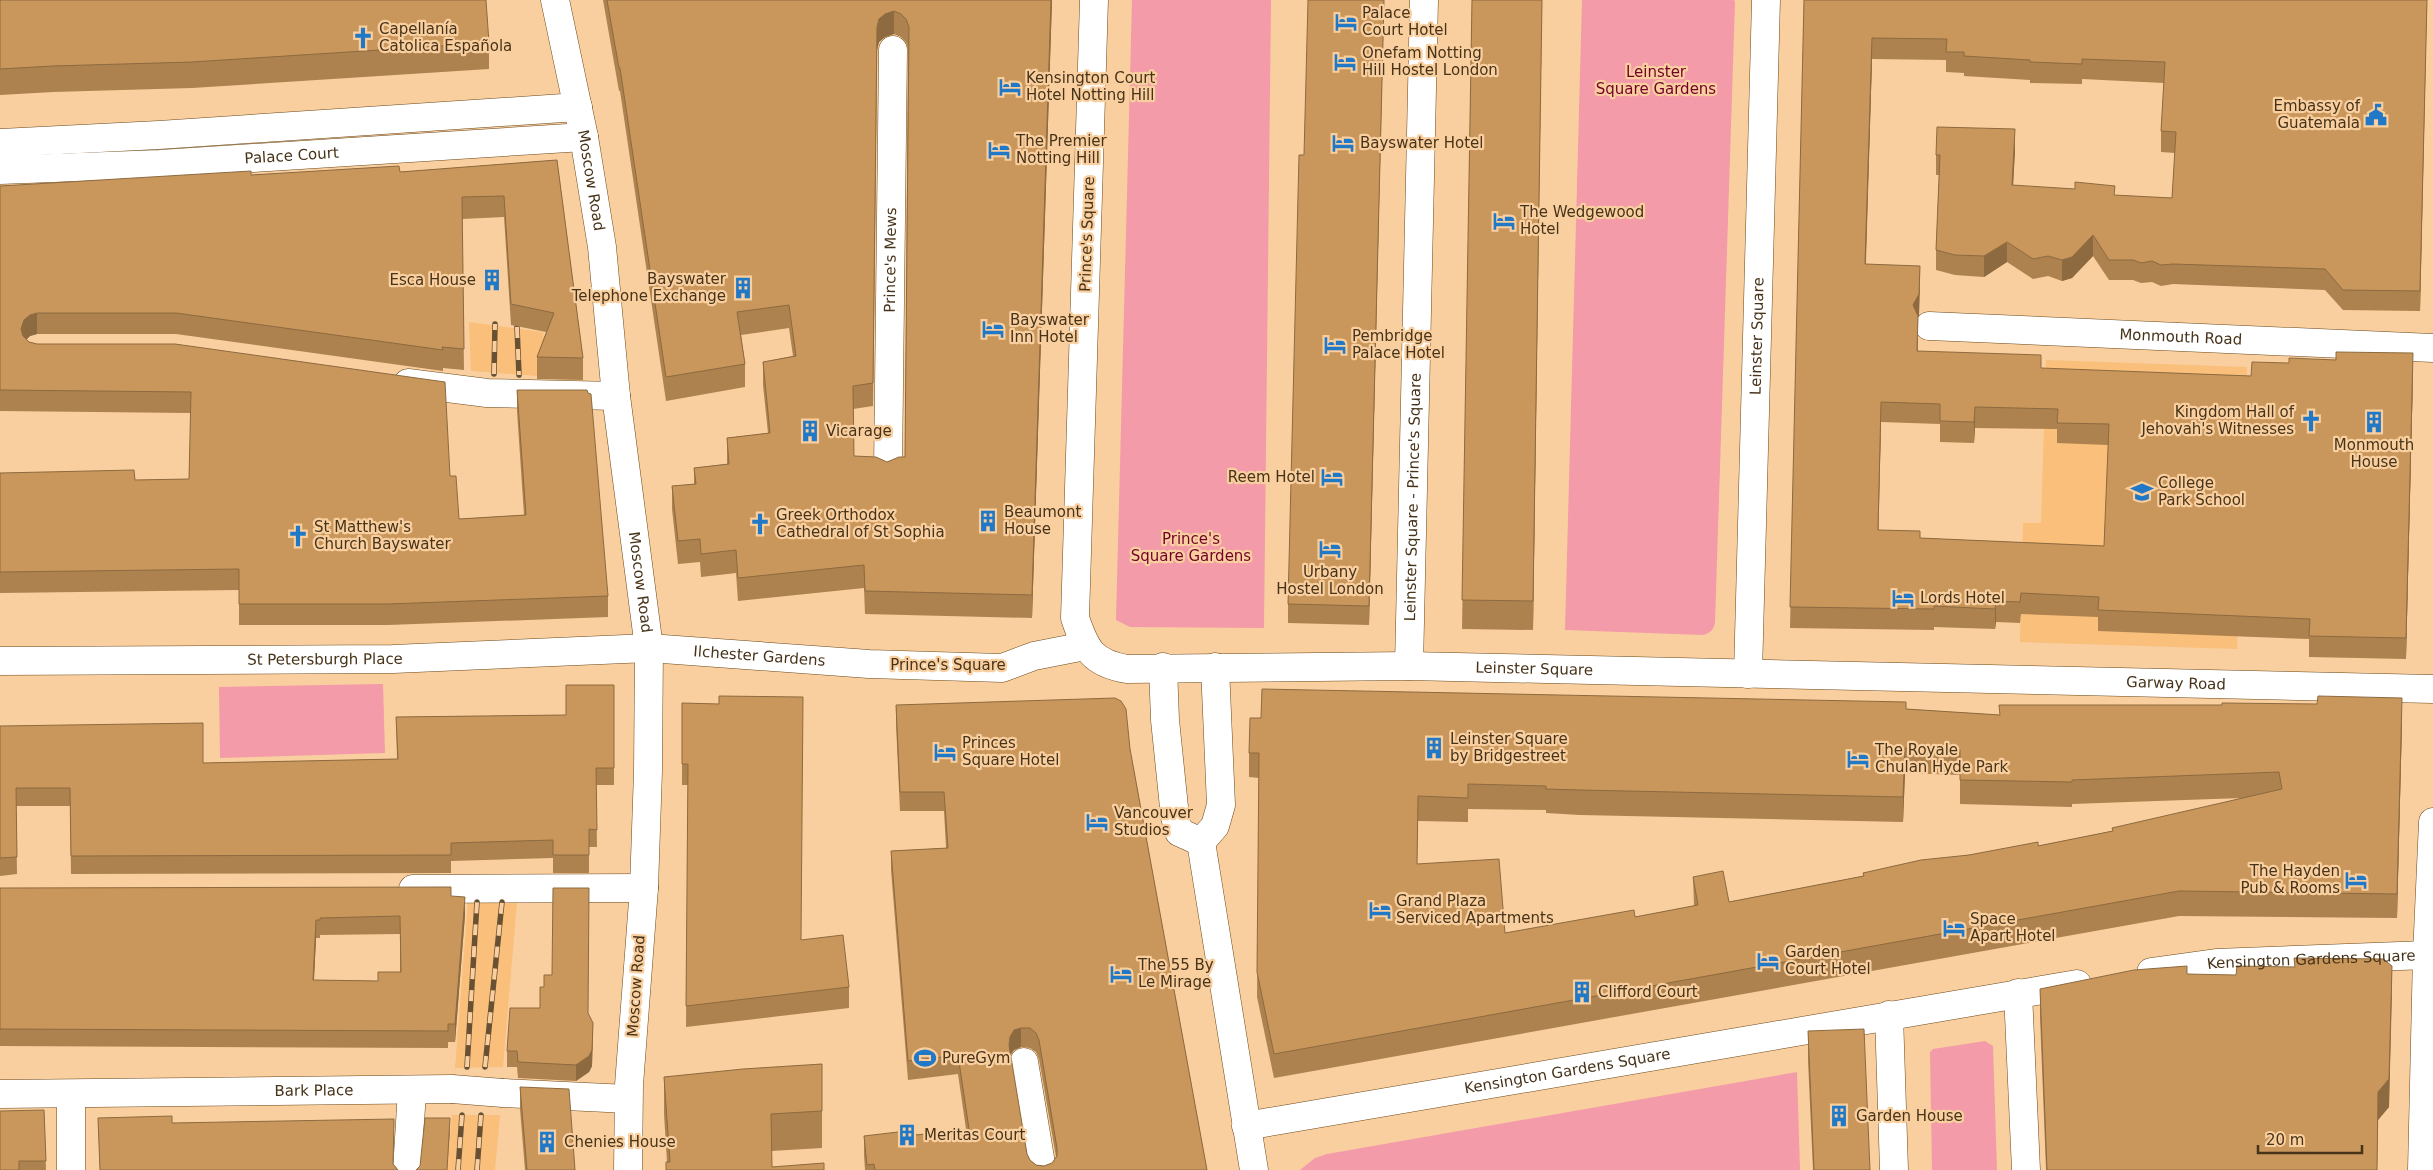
<svg xmlns="http://www.w3.org/2000/svg" width="2433" height="1170" font-family="'DejaVu Sans',sans-serif">
	<style>
		.built { fill: #f9bf7b }
		.green { fill: #f39ba8 }
		.lines { fill: none; stroke-linecap: round; stroke-linejoin: round }
		.minor-casing { stroke: #6c4819; stroke-width: 29 }
		.major-casing { stroke: #6c4819; stroke-width: 29 }
		.minor { stroke: #fff; stroke-width: 28 }
		.major { stroke: #fff; stroke-width: 28 }
		.rail-casing { stroke: #685032; stroke-width: 5.5 }
		.rail { stroke: #f9cf9f; stroke-width: 4; stroke-dasharray: 11; stroke-linecap: butt }
		.minor-bridge-casing { stroke: #6c4819; stroke-width: 29; stroke-linecap: butt }
		.minor-bridge { stroke: #fff; stroke-width: 28 }
		.wall { fill: #ad824e; fill-rule: evenodd }
		.shaded-wall { fill: #8d6a40 }
		.building { fill: #c9975b; stroke: #8d6a40; fill-rule: evenodd }
		.labels { text-anchor: middle; stroke-width: 4.5; stroke-linejoin: round; paint-order: stroke }
		.poi-label { font-size: 15px; fill: #473319; stroke: #f9cf9f; text-anchor: start }
		.park-label { font-size: 15px; fill: #73002a; stroke: #f9cf9f }
		.street-label { font-size: 15px; fill: #473319; stroke: #f9cf9f }
	</style>
	<rect width="100%" height="100%" fill="#f9cf9f"/>
	<g class="built">
		<path d="M469,322l74,10 2,24 -7,20 -67,-5z"/>
		<path d="M2046,360l201,7 -10,282 -217,-7 3,-119h18z"/>
		<path d="M468,902h49l-14,165 -48,1z"/>
		<path d="M452,1115h48l-5,55h-48z"/>
	</g>
	<g class="green">
		<path d="M1132,0h139l-7,628 -134,-1 -14,-7z"/>
		<path d="M1582,0h152l1,2 -20,620c-1,8 -5,11 -12,13l-138,-5z"/>
		<path d="M383,684l2,69 -165,5 -1,-71z"/>
		<path d="M1985,1041l8,5 4,124h-65l-2,-118 3,-3z"/>
		<path d="M1797,1072l3,98h-500l15,-12 12,-4z"/>
	</g>
	<g class="lines">
		<g class="minor-casing">
			<g id="minor">
				<path id="s1" d="M555,0l29,137 18,110 14,149 33,252 -1,123 -4,117 -15,197 -1,85"/>
				<path id="s2" d="M1094,0l-19,618c11,32 17,45 52,51l282,-3 1024,23"/>
				<path d="M0,143l159,-8 419,-28"/>
				<path id="s3" d="M0,170l160,-6 424,-27"/>
				<path id="s4" d="M1929,326l504,22"/>
				<path d="M408,383l79,10 129,3"/>
				<path id="s5" d="M888,470l5,-420"/>
				<path id="s6" d="M0,661l393,-2 256,-11 220,16 133,4 32,-12 51,-10"/>
				<path id="s7" d="M1409,666l15,-666"/>
				<path d="M1163,667l2,53 10,97 4,15 22,10"/>
				<path id="s8" d="M1748,674l18,-674"/>
				<path d="M1201,842l53,328"/>
				<path d="M1201,842l14,-16 6,-21 -6,-138"/>
				<path d="M413,889l231,-1"/>
				<path id="s9" d="M2151,972l65,-9 211,-8"/>
				<path d="M2018,993l8,177"/>
				<path d="M1889,1015l5,155"/>
				<path d="M1024,1062l18,108"/>
				<path d="M503,1093l125,6"/>
				<path id="s10" d="M0,1094l452,-5"/>
				<path id="s11" d="M1246,1126l831,-142"/>
				<path d="M71,1170v-76"/>
				<path d="M407,1170l5,-79"/>
			</g>
		</g>
		<g class="major-casing">
			<path id="major" d="M2422,1170l5,-215 6,-133"/>
		</g>
		<use href="#minor" class="minor"/>
		<use href="#major" class="major"/>
		<g class="rail-casing">
			<g id="rail">
				<path d="M517,327l2,48"/>
				<path d="M494,374l1,-50"/>
				<path d="M467,1067l10,-165"/>
				<path d="M485,1067l17,-165"/>
				<path d="M458,1170l4,-55"/>
				<path d="M477,1170l4,-55"/>
			</g>
		</g>
		<use href="#rail" class="rail"/>
		<g class="minor-bridge-casing">
			<path id="minor-bridge" d="M452,1089l51,4"/>
		</g>
		<use href="#minor-bridge" class="minor-bridge"/>
	</g>
	<g class="wall">
		<path d="M0,0l489,43v26l-297,19 -139,4 -53,3z"/>
		<path d="M603,0h449l-20,618 -167,-4 -1,-26 -126,13 -2,-28 -35,4 -1,-15 -22,2 -6,-55v-23l22,-2v-16l33,-4v-26l41,-5 -5,-48v-23l30,-6 -4,-28 -48,7 4,29v23l-79,14 -46,-310h-1zM894,34l7,3 5,5 2,8 -3,407 -18,5 -33,-6 -1,-47 20,-3 4,-356 2,-8 6,-5z"/>
		<path d="M1384,0l-15,625 -81,-2v-19l16,-449z"/>
		<path d="M1472,0h70l-9,630 -71,-1z"/>
		<path d="M1804,0h623l-7,311 -77,-1 -18,-20 -152,-6 -12,2 -9,-4 -11,1 -8,-3h-24l-16,-24 -21,22 -10,3 -14,-5 -15,3 -26,-17 -23,15 -29,-2 -19,-5v-20l3,-75h-3v-20l79,-5 -2,35 102,11 57,2 3,-45 -14,-1v-21l3,-48 -82,-4v5l-52,-1v-3l-66,-4v-3l-18,-1v-12l-74,-1 -6,205 54,23 -1,28 -1,1v35l123,18 210,7 162,-2 -7,285 -97,-2v-18l-211,-8v-14l-77,-3 -1,9 -24,-1 -1,7 -61,-2v3l-144,-2zM1881,422l59,2v18l34,1 1,-15 82,1v14l51,2 -4,101 -184,-8 -42,-8z"/>
		<path d="M557,160l26,198v22l-46,-1v-22l9,-25 -35,-7 -7,-108 -42,2 2,151 -21,-2v3l-267,-37h-139l-7,2 -4,3 3,3 8,2h138l275,132 9,43 65,-4 -7,-104v-21l91,206v21l-220,8h-149v-35l-239,3v-120l135,7 54,-1 2,-66 -191,-2v-225l251,-11 149,-3z"/>
		<path d="M614,685v100h-18l1,62h-8v26h-36v-15l-102,3v12l-380,1 -1,-68h-54l1,68 -17,2v-150l203,37 194,-4 -1,-42 170,-2z"/>
		<path d="M682,703l119,237 48,47v21l-163,19 2,-242h-6z"/>
		<path d="M896,705l234,44 77,421h-342l-1,-15v-19l52,-1 50,-6 -8,-55 -50,6 -17,-210v-19l55,-3 -2,-37h-44l-4,-87zM1021,1047l9,1 6,4 3,7 17,98 -4,6 -8,3 -8,-1 -6,-5 -3,-6 -17,-99 4,-5z"/>
		<path d="M1906,709l94,6 402,7 -5,196 -218,-2 -905,162 -17,-81 2,-219 -10,-1v-24zM1905,773l55,2v29l112,3v-3l170,-6 -130,33 -74,15 -69,9 -106,18v3l-134,26 -36,-25 1,29 -59,11 -130,16 -88,-69 1,-43 50,1v-13l78,1v3l34,2 323,7z"/>
		<path d="M0,888l451,8 14,19 -10,127h-7v6l-448,-2zM400,934v38l-22,9 -64,-1 2,-42h4v-3z"/>
		<path d="M2040,989l352,5 -3,113 -11,13 -1,50h-331l-6,-153z"/>
		<path d="M588,1013l5,25 -1,28 -3,6 -13,9 -58,-3 -1,-11h-10v-16z"/>
		<path d="M1808,1031l62,139h-57l-5,-109z"/>
		<path d="M822,1064v84l-51,3 1,16 52,3 -157,-8 -3,-48v-37z"/>
		<path d="M520,1087l55,83h-50l-5,-61z"/>
		<path d="M44,1110l2,60h-46z"/>
		<path d="M98,1118l74,5 221,41 5,6h-298z"/>
	</g>
	<g class="shaded-wall">
		<path d="M1051,0h1l-20,618v-23z"/>
		<path d="M1384,0l-15,625v-19z"/>
		<path d="M1542,0l-9,630v-29z"/>
		<path d="M2427,0l-7,311v-20z"/>
		<path d="M894,11v23l-9,3 -6,5 -2,8 -4,356 4,-379 2,-8 6,-5z"/>
		<path d="M1872,38v21l-7,225v-20z"/>
		<path d="M2015,129v21l-3,55v-20z"/>
		<path d="M2093,235v21l-21,22 -10,3v-21z"/>
		<path d="M2007,242v20l-23,15v-21z"/>
		<path d="M1920,266l-1,49 -6,11v-21z"/>
		<path d="M37,313v21l-7,2 -6,6 -3,-13 3,-9 6,-5z"/>
		<path d="M2413,353v21l-7,285v-21z"/>
		<path d="M1881,402v20l-3,128v-20z"/>
		<path d="M1975,407v21l-1,15v-21z"/>
		<path d="M1996,601v21l-1,7v-20z"/>
		<path d="M2402,698v24l-5,196v-24z"/>
		<path d="M1905,748v25l-2,49v-25z"/>
		<path d="M465,897v18l-10,127v-18z"/>
		<path d="M316,920v18l-3,60v-18z"/>
		<path d="M2392,966l-3,141 -11,13v-28z"/>
		<path d="M593,1023l-1,43 -3,6 -13,9v-16z"/>
		<path d="M1021,1028v19l-7,3 -4,6 -1,-11 1,-8 4,-7z"/>
		<path d="M450,1118v12l-3,40z"/>
	</g>
	<g class="building">
		<path d="M0,0h486l3,43 -297,19 -139,4 -53,3z"/>
		<path d="M607,0h444l-19,595 -167,-4 -1,-26 -126,13 -2,-28 -35,4 -1,-15 -22,2 -6,-55 24,-2 -2,-16 35,-4 -2,-26 43,-5 -7,-71 33,-6 -7,-51 -52,7 8,52 -79,13 -46,-309h-1zM894,11l7,3 5,5 3,8 -4,430h-6l-12,5 -11,-5 -22,-1 -1,-70 20,-3 4,-356 2,-8 6,-5z"/>
		<path d="M1308,0h76l-15,606 -81,-2 11,-449h5z"/>
		<path d="M1472,0h70l-9,601 -71,-1z"/>
		<path d="M1804,0h623l-7,291 -77,-1 -18,-21 -152,-5 -12,1 -9,-4 -11,2 -8,-3h-24l-16,-25 -21,22 -10,3 -14,-4 -15,3 -26,-17 -23,14 -29,-1 -19,-5 4,-95h-4l1,-28 78,2 -3,56 63,4v-7l40,4 -1,9 58,3 4,-66 -15,-1 4,-69 -83,-3v5l-52,-2v-2l-66,-4v-4h-18l1,-13 -75,-1 -7,226 55,2 -1,28 -6,11 5,11 -1,35 124,4v13l210,8 1,-14 37,1v-5l47,2v-8l77,1 -7,285 -97,-2 1,-17 -212,-9 1,-13 -78,-4 -1,9 -24,-1 -1,8 -61,-3v3l-144,-2zM1881,402l59,2v17l34,1 1,-15 83,2 -1,14 52,1 -5,122 -184,-8v-7l-42,-1z"/>
		<path d="M557,160l26,198 -46,-1 17,-44 -43,-9 -7,-108 -42,1 2,152 -22,-2 1,3 -267,-37h-139l-7,2 -6,5 -3,9 2,7 6,6 8,2h138l270,38 5,94h6l3,43 67,-4 -9,-125h70l1,3 3,1 17,202 -220,8h-149v-35l-239,3v-99l134,-3 1,10 54,-1 2,-87 -191,-2v-204l251,-15v4l148,-9 1,6z"/>
		<path d="M566,685h48v83h-18l1,62 -8,-1v26h-36v-15l-102,3v12l-380,1 -1,-68h-54l1,69 -17,1v-132l203,-3v40l195,-4 -2,-42 170,-2z"/>
		<path d="M1262,689l644,13v7l94,6 -1,-10h223v-2l95,1 1,-8 84,2 -5,196 -218,-3 -905,163 -17,-82 2,-219h-10l1,-35h11zM1905,748l55,2v30l112,2v-2l207,-8 3,17 -170,39 1,3 -75,15v-4l-69,13 -48,5 -58,13 1,3 -135,26 -6,-31 -30,6 5,28 -63,12 -1,-7 -129,23 -6,-74 -82,5 1,-68 50,2v-14l78,2v3l34,1 323,7z"/>
		<path d="M719,696l84,1 -2,243 42,-5 6,52 -163,19 2,-242h-6v-61l37,1z"/>
		<path d="M1115,698l6,3 5,8 4,40 77,421h-332l-1,-6 -7,1 -3,-29 51,-6 1,5 53,-6 -11,-74 -50,6 -17,-210 57,-3 -4,-56h-44l-4,-87zM1021,1028h9l6,5 3,7 18,108v8l-5,7 -8,3 -8,-1 -6,-5 -3,-6 -18,-109 1,-8 4,-7z"/>
		<path d="M451,887v9l14,1 -10,127h-7v7l-448,-2v-141zM400,916l1,56h-23v9l-65,-1 3,-60h4v-2z"/>
		<path d="M553,888h36l-1,125 5,10 -1,27 -3,6 -13,9 -58,-3 -1,-11h-10l3,-43h30v-21h4v-12h8z"/>
		<path d="M2294,958l89,1 9,7 -3,113 -11,13 -1,78h-330l-7,-181 94,-19 53,-4v8l49,1 1,-9 58,1z"/>
		<path d="M1864,1029l6,141h-56l-6,-139z"/>
		<path d="M822,1064v47l-51,3 1,53 52,-4v7h-158v-8h4l-6,-85 79,-8z"/>
		<path d="M520,1087l49,2 6,81h-48z"/>
		<path d="M44,1110l2,51h-27v9h-19v-59z"/>
		<path d="M172,1116v7l222,-4 -1,45 5,6h-298l-2,-52z"/>
		<path d="M425,1118h25l-3,52h-31l4,-4z"/>
	</g>
	<defs>
		<g id="hotel-bare" transform="scale(1.725)"><path d="M-6-4.5h1.5V1H6V5H4.5V3h-9V5H-6ZM-4 0a1.8 1.8 0 1 1 3.6 0ZM.5 0V-2.5h3Q6-2.5 6 0Z" fill="#2178c6" stroke="#f9cf9f" stroke-width="2.5" paint-order="stroke"/></g>
		<g id="church-bare" transform="scale(1.725)"><path d="M-1.2-6h2.4v3.5h3.3v2.4h-3.3V6h-2.4V-.1h-3.3v-2.4h3.3Z" fill="#2178c6" stroke="#f9cf9f" stroke-width="2.5" paint-order="stroke"/></g>
		<g id="civic-bare" transform="scale(1.725)"><path d="M-.6-6.5H3V-4.5H.6V-3L4-1V1h2V6H-6V1h2V-1L-.6-3ZM-1.2 2.5V6h2.4V2.5Z" fill="#2178c6" stroke="#f9cf9f" stroke-width="2.5" paint-order="stroke"/></g>
		<g id="building-bare" transform="scale(1.725)"><path d="M-4-6H4V6H1V3H-1V6H-4ZM-2.5-4.3h1.7v1.8h-1.7ZM.8-4.3h1.7v1.8H.8ZM-2.5-1h1.7V.8h-1.7ZM.8-1h1.7V.8H.8Z" fill="#2178c6" stroke="#f9cf9f" stroke-width="2.5" paint-order="stroke"/></g>
		<g id="school-bare" transform="scale(1.725)"><path d="M0-5L7-2L0 1L-7-2ZM-4 1L0 2.5L4 1V4Q0 6-4 4Z" fill="#2178c6" stroke="#f9cf9f" stroke-width="2.5" paint-order="stroke"/></g>
		<g id="stadium-bare" transform="scale(1.725)"><path d="M0-5a6.5 5 0 1 0 0 10a6.5 5 0 1 0 0-10ZM-3.5-1.8h7v3.6h-7Z" fill="#2178c6" stroke="#f9cf9f" stroke-width="2.5" paint-order="stroke"/></g>
	</defs>
	<g fill-rule="evenodd">
		<use href="#hotel-bare" x="1346" y="22"/>
		<use href="#church-bare" x="363" y="38"/>
		<use href="#hotel-bare" x="1345" y="62"/>
		<use href="#hotel-bare" x="1010" y="87"/>
		<use href="#civic-bare" x="2376" y="115"/>
		<use href="#hotel-bare" x="1343" y="143"/>
		<use href="#hotel-bare" x="999" y="150"/>
		<use href="#hotel-bare" x="1504" y="221"/>
		<use href="#building-bare" x="492" y="280"/>
		<use href="#building-bare" x="743" y="288"/>
		<use href="#hotel-bare" x="993" y="329"/>
		<use href="#hotel-bare" x="1335" y="345"/>
		<use href="#church-bare" x="2311" y="421"/>
		<use href="#building-bare" x="2374" y="422"/>
		<use href="#building-bare" x="810" y="431"/>
		<use href="#hotel-bare" x="1332" y="477"/>
		<use href="#school-bare" x="2142" y="492"/>
		<use href="#building-bare" x="988" y="521"/>
		<use href="#church-bare" x="760" y="524"/>
		<use href="#church-bare" x="298" y="536"/>
		<use href="#hotel-bare" x="1330" y="549"/>
		<use href="#hotel-bare" x="1903" y="598"/>
		<use href="#building-bare" x="1434" y="748"/>
		<use href="#hotel-bare" x="945" y="752"/>
		<use href="#hotel-bare" x="1858" y="759"/>
		<use href="#hotel-bare" x="1097" y="822"/>
		<use href="#hotel-bare" x="2356" y="880"/>
		<use href="#hotel-bare" x="1380" y="910"/>
		<use href="#hotel-bare" x="1954" y="928"/>
		<use href="#hotel-bare" x="1768" y="961"/>
		<use href="#hotel-bare" x="1121" y="974"/>
		<use href="#building-bare" x="1582" y="992"/>
		<use href="#stadium-bare" x="925" y="1058"/>
		<use href="#building-bare" x="1839" y="1116"/>
		<use href="#building-bare" x="907" y="1135"/>
		<use href="#building-bare" x="547" y="1142"/>
	</g>
	<g class="labels">
		<g class="poi-label">
			<text x="1362" y="18">Palace<tspan x="1362" dy="17">Court Hotel</tspan></text>
			<text x="379" y="34">Capellanía<tspan x="379" dy="17">Catolica Española</tspan></text>
			<text x="1362" y="58">Onefam Notting<tspan x="1362" dy="17">Hill Hostel London</tspan></text>
			<text x="1026" y="83">Kensington Court<tspan x="1026" dy="17">Hotel Notting Hill</tspan></text>
			<text x="2360" y="111" text-anchor="end">Embassy of<tspan x="2360" dy="17">Guatemala</tspan></text>
			<text x="1016" y="146">The Premier<tspan x="1016" dy="17">Notting Hill</tspan></text>
			<text x="1360" y="148">Bayswater Hotel</text>
			<text x="1520" y="217">The Wedgewood<tspan x="1520" dy="17">Hotel</tspan></text>
			<text x="726" y="284" text-anchor="end">Bayswater<tspan x="726" dy="17">Telephone Exchange</tspan></text>
			<text x="476" y="285" text-anchor="end">Esca House</text>
			<text x="1010" y="325">Bayswater<tspan x="1010" dy="17">Inn Hotel</tspan></text>
			<text x="1352" y="341">Pembridge<tspan x="1352" dy="17">Palace Hotel</tspan></text>
			<text x="2294" y="417" text-anchor="end">Kingdom Hall of<tspan x="2294" dy="17">Jehovah's Witnesses</tspan></text>
			<text x="826" y="436">Vicarage</text>
			<text x="2374" y="450" text-anchor="middle">Monmouth<tspan x="2374" dy="17">House</tspan></text>
			<text x="1315" y="482" text-anchor="end">Reem Hotel</text>
			<text x="2158" y="488">College<tspan x="2158" dy="17">Park School</tspan></text>
			<text x="1004" y="517">Beaumont<tspan x="1004" dy="17">House</tspan></text>
			<text x="776" y="520">Greek Orthodox<tspan x="776" dy="17">Cathedral of St Sophia</tspan></text>
			<text x="314" y="532">St Matthew's<tspan x="314" dy="17">Church Bayswater</tspan></text>
			<text x="1330" y="577" text-anchor="middle">Urbany<tspan x="1330" dy="17">Hostel London</tspan></text>
			<text x="1920" y="603">Lords Hotel</text>
			<text x="1450" y="744">Leinster Square<tspan x="1450" dy="17">by Bridgestreet</tspan></text>
			<text x="962" y="748">Princes<tspan x="962" dy="17">Square Hotel</tspan></text>
			<text x="1875" y="755">The Royale<tspan x="1875" dy="17">Chulan Hyde Park</tspan></text>
			<text x="1114" y="818">Vancouver<tspan x="1114" dy="17">Studios</tspan></text>
			<text x="2340" y="876" text-anchor="end">The Hayden<tspan x="2340" dy="17">Pub &amp; Rooms</tspan></text>
			<text x="1396" y="906">Grand Plaza<tspan x="1396" dy="17">Serviced Apartments</tspan></text>
			<text x="1970" y="924">Space<tspan x="1970" dy="17">Apart Hotel</tspan></text>
			<text x="1785" y="957">Garden<tspan x="1785" dy="17">Court Hotel</tspan></text>
			<text x="1138" y="970">The 55 By<tspan x="1138" dy="17">Le Mirage</tspan></text>
			<text x="1598" y="997">Clifford Court</text>
			<text x="942" y="1063">PureGym</text>
			<text x="1856" y="1121">Garden House</text>
			<text x="924" y="1140">Meritas Court</text>
			<text x="564" y="1147">Chenies House</text>
		</g>
		<g class="park-label">
			<text x="1656" y="77">Leinster<tspan x="1656" dy="17">Square Gardens</tspan></text>
			<text x="1191" y="544">Prince's<tspan x="1191" dy="17">Square Gardens</tspan></text>
		</g>
		<g class="street-label">
			<text dy="5" stroke="none"><textPath href="#s3" startOffset="292">Palace Court</textPath></text>
			<text dy="5" stroke="none"><textPath href="#s1" startOffset="184">Moscow Road</textPath></text>
			<text transform="translate(1087 234) rotate(-88)" y="5">Prince's Square</text>
			<text dy="5" stroke="none"><textPath href="#s5" startOffset="210">Prince's Mews</textPath></text>
			<text dy="5" stroke="none"><textPath href="#s8" startOffset="338">Leinster Square</textPath></text>
			<text dy="5" stroke="none"><textPath href="#s4" startOffset="252">Monmouth Road</textPath></text>
			<text dy="5" stroke="none"><textPath href="#s7" startOffset="169">Leinster Square - Prince's Square</textPath></text>
			<text dy="5" stroke="none"><textPath href="#s1" startOffset="589">Moscow Road</textPath></text>
			<text dy="5" stroke="none"><textPath href="#s6" startOffset="760">Ilchester Gardens</textPath></text>
			<text dy="5" stroke="none"><textPath href="#s6" startOffset="325">St Petersburgh Place</textPath></text>
			<text x="948" y="670">Prince's Square</text>
			<text dy="5" stroke="none"><textPath href="#s2" startOffset="1104">Leinster Square</textPath></text>
			<text dy="5" stroke="none"><textPath href="#s2" startOffset="1746">Garway Road</textPath></text>
			<text dy="5" stroke="none"><textPath href="#s9" startOffset="161">Kensington Gardens Square</textPath></text>
			<text transform="translate(636 986) rotate(-86)" y="5">Moscow Road</text>
			<text dy="5" stroke="none"><textPath href="#s11" startOffset="326">Kensington Gardens Square</textPath></text>
			<text dy="5" stroke="none"><textPath href="#s10" startOffset="314">Bark Place</textPath></text>
		</g>
	</g>
	<path d="M2258 1145v8h104v-8" fill="none" stroke="#473319" stroke-width="2.5"/>
	<text x="2266" y="1145" font-size="15" fill="#473319" stroke="#f9cf9f" stroke-width="4" paint-order="stroke">20 m</text>
</svg>
